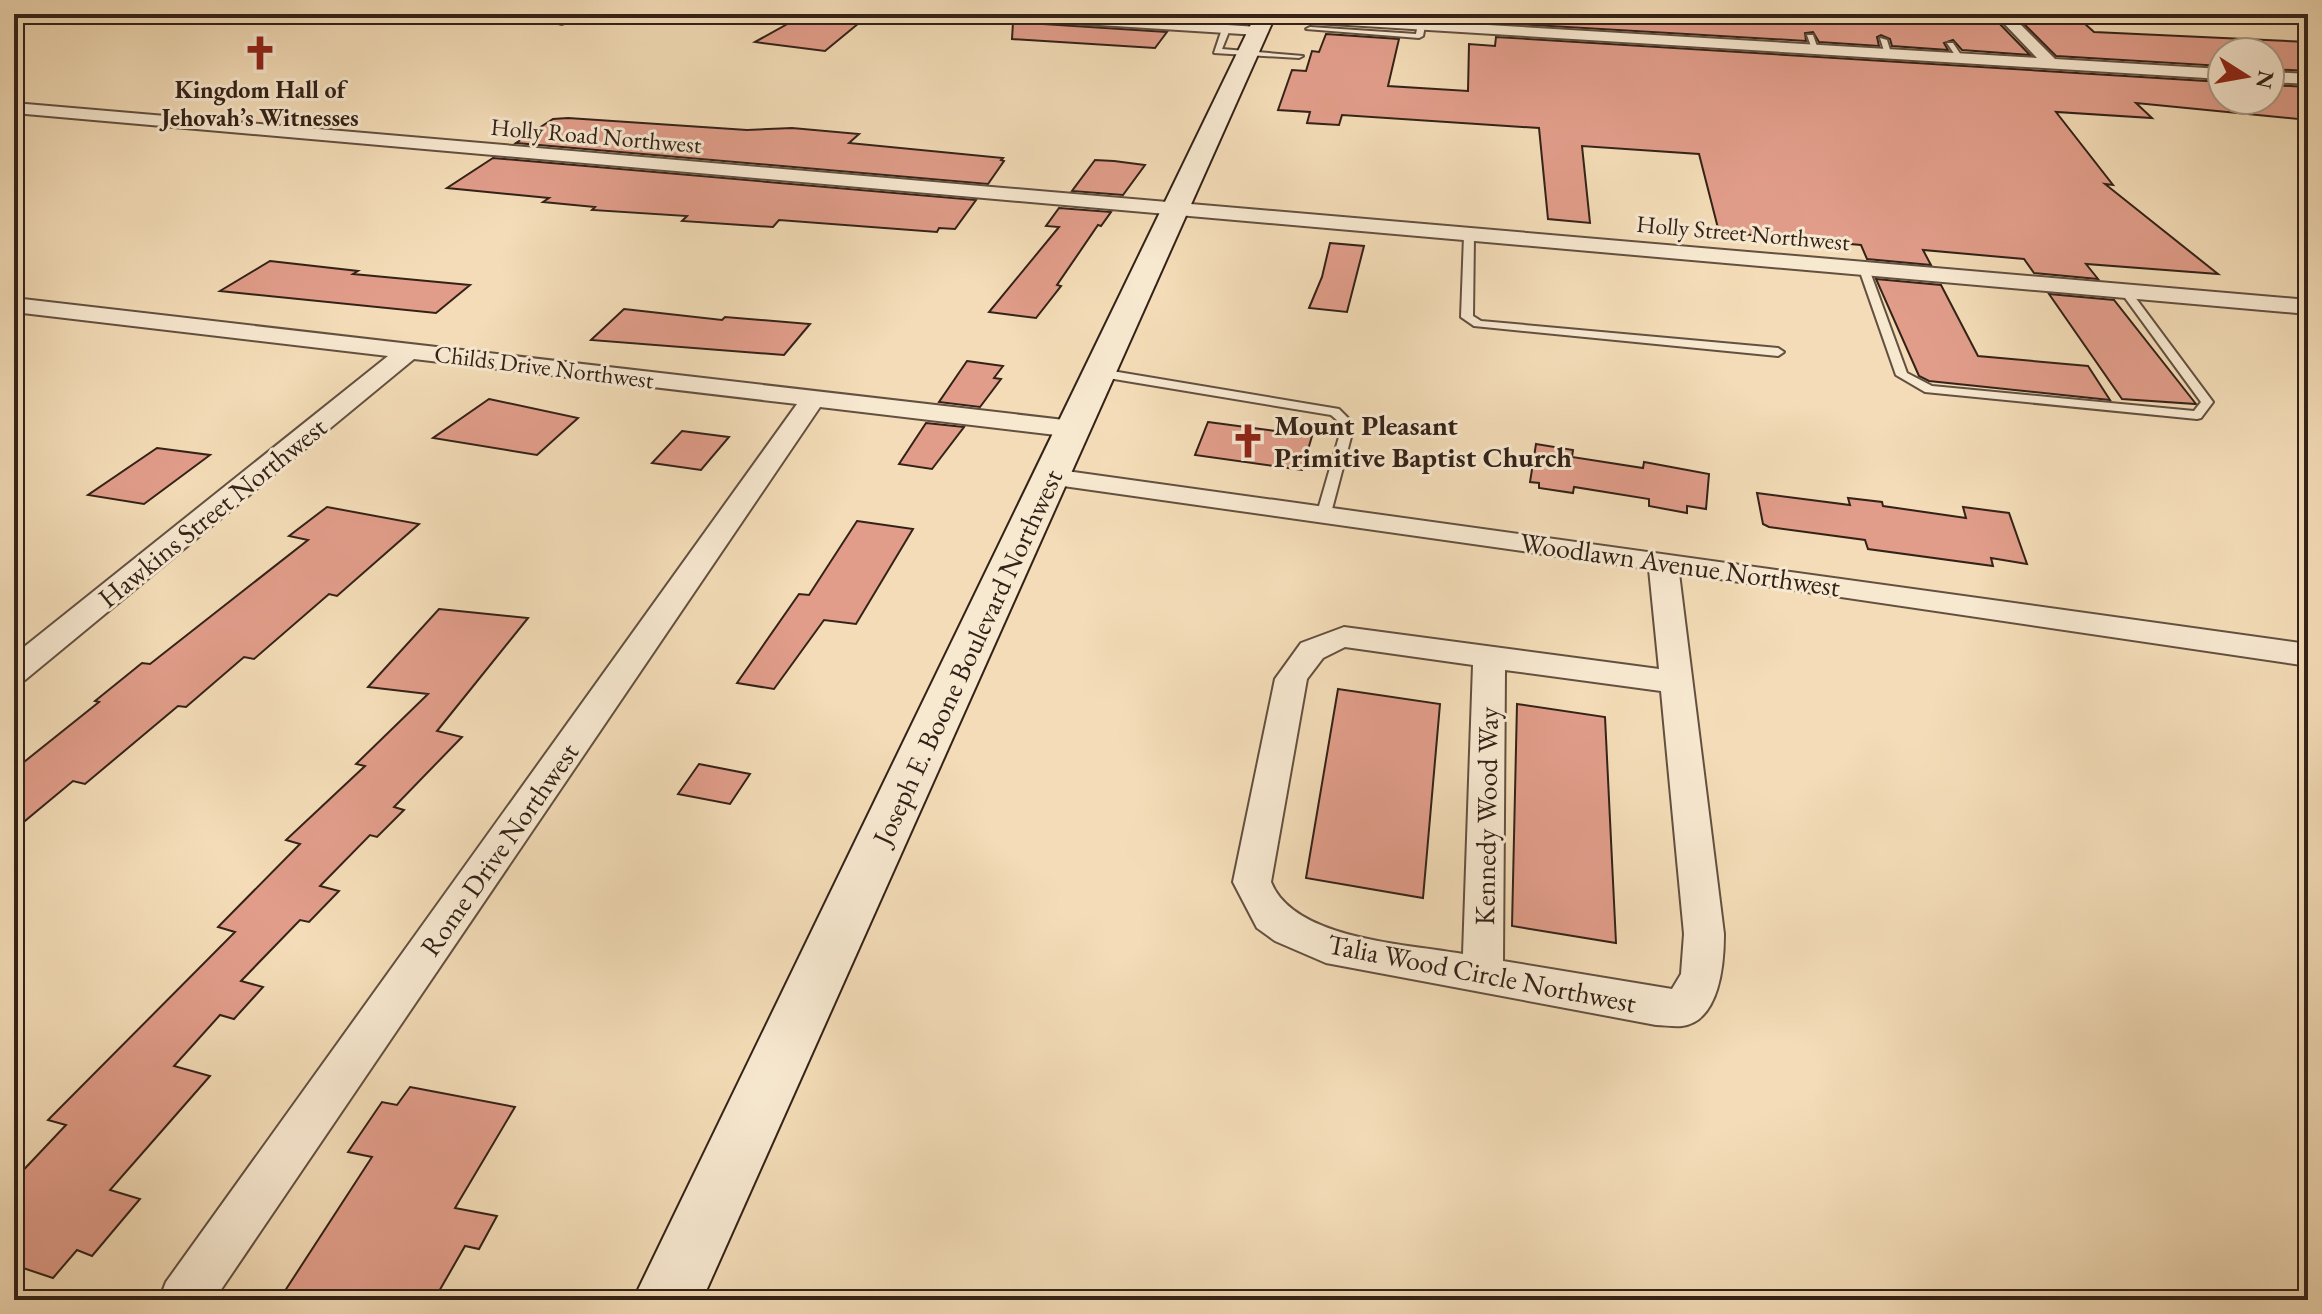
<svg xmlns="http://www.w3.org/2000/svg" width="2322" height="1314" font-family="'EB Garamond',serif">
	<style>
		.building { fill: #e19d8a; stroke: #332218; stroke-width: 2 }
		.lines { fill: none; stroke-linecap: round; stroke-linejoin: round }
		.service-casing { stroke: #635040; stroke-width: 4 }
		.minor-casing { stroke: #635040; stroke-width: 4 }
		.secondary-casing { stroke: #332218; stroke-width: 4 }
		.service { fill: #f7e8d0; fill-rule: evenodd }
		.minor { fill: #f7e8d0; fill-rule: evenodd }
		.secondary { fill: #f7e8d0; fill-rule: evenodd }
		.labels { text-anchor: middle; stroke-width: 6; stroke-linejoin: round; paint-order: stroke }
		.far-poi-label { font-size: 24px; font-weight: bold; fill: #332218; stroke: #f7e8d0 }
		.far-street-label { font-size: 24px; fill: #332218; stroke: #f7e8d0 }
		.poi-label { font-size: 28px; font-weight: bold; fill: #332218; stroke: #f7e8d0; text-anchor: start }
		.street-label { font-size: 28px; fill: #332218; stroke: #f7e8d0 }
	</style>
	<rect width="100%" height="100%" fill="#f3dcb7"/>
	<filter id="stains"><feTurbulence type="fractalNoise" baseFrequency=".0025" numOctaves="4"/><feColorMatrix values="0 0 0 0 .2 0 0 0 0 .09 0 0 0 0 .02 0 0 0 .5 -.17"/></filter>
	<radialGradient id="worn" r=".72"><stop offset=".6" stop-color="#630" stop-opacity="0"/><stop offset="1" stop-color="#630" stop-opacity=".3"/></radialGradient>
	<g class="building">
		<path d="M1498,14l203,9 -4,-9h201l97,5 35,36 -68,-5 -9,-10 -9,3 4,7 -56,-4 -2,-7 -9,-4 -4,2 2,9 -60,-4 -6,-10 -8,1 1,8 -309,-18z"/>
		<path d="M800,17l59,6 -34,28 -70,-9z"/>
		<path d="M2020,20l64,3 10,9 214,10v29l-38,-2v-17h-48v14l-166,-10z"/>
		<path d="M1013,22l154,10 -12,16 -143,-9z"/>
		<path d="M1326,34l73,5 -11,47 80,5 1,-47 26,2 1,-9 726,45v18h48v-15l38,2v33l-172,-17 16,15 -96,-6 57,73 -8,-1 113,90 -132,-10 12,15 -64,-6 -10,-14 -101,-9 8,15 -64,-6 -6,-14 -142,-13 -20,-78 -117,-8 8,77 -42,-4 -9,-91 -197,-13 -3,10 -32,-2 3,-11 -32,-2 14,-40 14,1 6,-20 7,1z"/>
		<path d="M568,118l179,12 45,-2 67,6 -10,9 154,15 -2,2 3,1 -16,23 -472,-41 37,-24z"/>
		<path d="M493,158l483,42 -21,29 -16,-1 -2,4 -158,-12 -6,7 -91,-6 5,-5 -95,-6 3,-3 -52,-5 6,-4 -102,-10z"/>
		<path d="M1095,160l19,1 31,4 -22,30 -51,-4z"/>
		<path d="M1059,208l52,4 -10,14 -3,-1 -41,60 4,1 -25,32 -47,-6 70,-85 -13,-1z"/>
		<path d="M1330,243l34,3 -17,66 -38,-4 13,-31z"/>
		<path d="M270,261l88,10 -5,3 117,11 -34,28 -216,-22z"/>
		<path d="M1876,279l65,6 37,71 110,10 22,34 -181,-19 -10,-5z"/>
		<path d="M2049,294l65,6 82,104 -74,-5z"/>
		<path d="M624,309l98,11 3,-3 85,7 -26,31 -193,-15z"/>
		<path d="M967,361l36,5 -9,12 7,1 -21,28 -41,-5z"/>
		<path d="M489,399l89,19 -41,37 -104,-17z"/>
		<path d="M1208,422l104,14 -10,34 -107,-15z"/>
		<path d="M926,423l38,4 -32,42 -33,-5z"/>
		<path d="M682,431l47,6 -28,33 -49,-7z"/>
		<path d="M1536,444l37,6 -1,7 71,11 1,-6 65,12 -3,35 -19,-3v7l-38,-7v-7l-75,-12 -1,6 -34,-5v-5l-9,-1z"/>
		<path d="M157,448l53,7 -66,49 -56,-9z"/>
		<path d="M1757,493l93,12 -2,-7 34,4 1,4 83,12 -3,-11 46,6 18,51 -36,-6 2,8 -125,-17 -3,-9 -96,-13 -6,-3z"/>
		<path d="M327,507l92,17 -82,72 -8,-2 -75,65 -10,-2 -58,50 -8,-1 -93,78 -12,-3 -59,49v-60l85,-68 -4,-1 47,-38 8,1 158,-124 -19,-4z"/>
		<path d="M857,521l56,8 -57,95 -32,-4 -50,69 -37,-6 62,-89 10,1z"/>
		<path d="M439,609l89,9 -91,113 25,6 -68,70 10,3 -27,27 -7,-2 -50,51 19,5 -30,31 -9,-2 -59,61 22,6 -29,32 -14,-4 -46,51 36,10 -100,114 30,9 -48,57 -15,-6 -24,28 -39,-13v-85l52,-55 -18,-5 187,-188 -17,-5 82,-83 -14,-4 79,-74 -9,-2 72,-70 -60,-7z"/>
		<path d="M1338,689l102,15 -17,194 -117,-20z"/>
		<path d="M1517,704l88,13 11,226 -104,-17z"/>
		<path d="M699,764l51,10 -20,30 -52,-10z"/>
		<path d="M410,1087l105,20 -60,101 42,8 -18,33 -14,-3 -31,54h-155l93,-143 -24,-5 34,-50 15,3z"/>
	</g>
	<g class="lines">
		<g class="service-casing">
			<g id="service">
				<path d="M576,14h11l-25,10 -7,-2z"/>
				<path d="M1418,24l7,2 -2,10 -4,2 -113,-9 4,-2 106,7z"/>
				<path d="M1226,27l4,2 -8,20 81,7 -4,2 -85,-5 8,-24z"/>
				<path d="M1807,35h6l6,17h-6z"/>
				<path d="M1880,38l7,2 5,16 -7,-2z"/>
				<path d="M1947,43h6l12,18h-6z"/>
				<path d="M1469,233l5,3 -1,80 8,5 297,27 6,4 -6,4 -304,-30 -13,-9 3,-81z"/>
				<path d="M1864,266l5,3 38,104 25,13 262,25 7,-9 -81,-111 5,-3 4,1 84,113 -12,16 -4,1 -272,-27 -29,-17 -37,-106z"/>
				<path d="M1100,369l239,40 11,11 1,17 -20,76 -7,4 -7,-4 22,-76 -1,-16 -7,-6 -235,-39v-6z"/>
			</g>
		</g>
		<g class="minor-casing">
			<g id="minor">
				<path d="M983,14h75l200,13 7,4 -7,4 -268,-17z"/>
				<path d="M1259,14h44l734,44 -42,-44h15l45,45 167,10v10l-957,-59 -5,-1z"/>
				<path d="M2270,72l38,2v10l-38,-2z"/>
				<path d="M14,103l2294,197v14l-2294,-201z"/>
				<path d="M14,298l1059,123 9,3 4,5 -4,5 -9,3 -253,-30 -606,893h-55l7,-18 631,-878 -383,-45 -389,321 -11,3v-28l374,-299 -374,-44z"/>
				<path d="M1052,469l1256,175v22l-629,-93 45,361c0,29 -4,87 -42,92 -8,1 -18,-1 -26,-1l-330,-62 -51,-22 -18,-13 -24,-46 42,-203 26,-36 43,-16 315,42 -10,-100 -607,-86 -4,-6 4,-6zM1345,647l128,18 -10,289c-55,-10 -169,-14 -192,-72l36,-203 16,-21zM1505,670l156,21 23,243 -3,40 -9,15 -169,-28z"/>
			</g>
		</g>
		<g class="secondary-casing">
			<path id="secondary" d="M1256,14h20l-574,1286h-69z"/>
		</g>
		<use href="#service" class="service"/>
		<use href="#minor" class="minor"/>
		<use href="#secondary" class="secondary"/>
	</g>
	<defs>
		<g id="church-bare" transform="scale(2.76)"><path d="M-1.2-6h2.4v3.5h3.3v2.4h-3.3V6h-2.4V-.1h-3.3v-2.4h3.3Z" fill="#8f2418" stroke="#f7e8d0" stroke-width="2.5" paint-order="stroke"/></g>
	</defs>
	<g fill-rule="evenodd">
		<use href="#church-bare" x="260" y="53"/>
		<use href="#church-bare" x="1248" y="441"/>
	</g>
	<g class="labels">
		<g class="far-poi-label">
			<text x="260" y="98">Kingdom Hall of<tspan x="260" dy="28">Jehovah’s Witnesses</tspan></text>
		</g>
		<g class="far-street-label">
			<text transform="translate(596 136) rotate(5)" y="8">Holly Road Northwest</text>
			<text transform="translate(1743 233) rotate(5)" y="8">Holly Street Northwest</text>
			<text transform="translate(544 367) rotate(7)" y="8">Childs Drive Northwest</text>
		</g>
		<g class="poi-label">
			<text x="1274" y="435">Mount Pleasant<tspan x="1274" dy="32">Primitive Baptist Church</tspan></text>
		</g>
		<g class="street-label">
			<text transform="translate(212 512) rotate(-39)" y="10">Hawkins Street Northwest</text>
			<text transform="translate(1680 564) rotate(8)" y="10">Woodlawn Avenue Northwest</text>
			<text transform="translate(967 657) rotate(-65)" y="10">Joseph E. Boone Boulevard Northwest</text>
			<text transform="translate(1486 816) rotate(-89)" y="10">Kennedy Wood Way</text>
			<text transform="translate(499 849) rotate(-55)" y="10">Rome Drive Northwest</text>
			<text transform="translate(1482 973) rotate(11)" y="10">Talia Wood Circle Northwest</text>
		</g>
	</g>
	<rect width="2322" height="1314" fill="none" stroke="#f3dcb7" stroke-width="48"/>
	<rect x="16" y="16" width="2290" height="1282" fill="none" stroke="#332218" stroke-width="4"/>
	<rect x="24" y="24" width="2274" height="1266" fill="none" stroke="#332218" stroke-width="2"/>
	<g transform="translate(2246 76) rotate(101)"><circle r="38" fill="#f7e8d0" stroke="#a99986" stroke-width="2"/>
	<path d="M0-6L14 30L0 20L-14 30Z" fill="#8f2418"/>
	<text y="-12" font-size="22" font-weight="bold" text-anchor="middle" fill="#332218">N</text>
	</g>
	<rect width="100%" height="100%" filter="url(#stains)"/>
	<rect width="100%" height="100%" fill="url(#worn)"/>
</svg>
